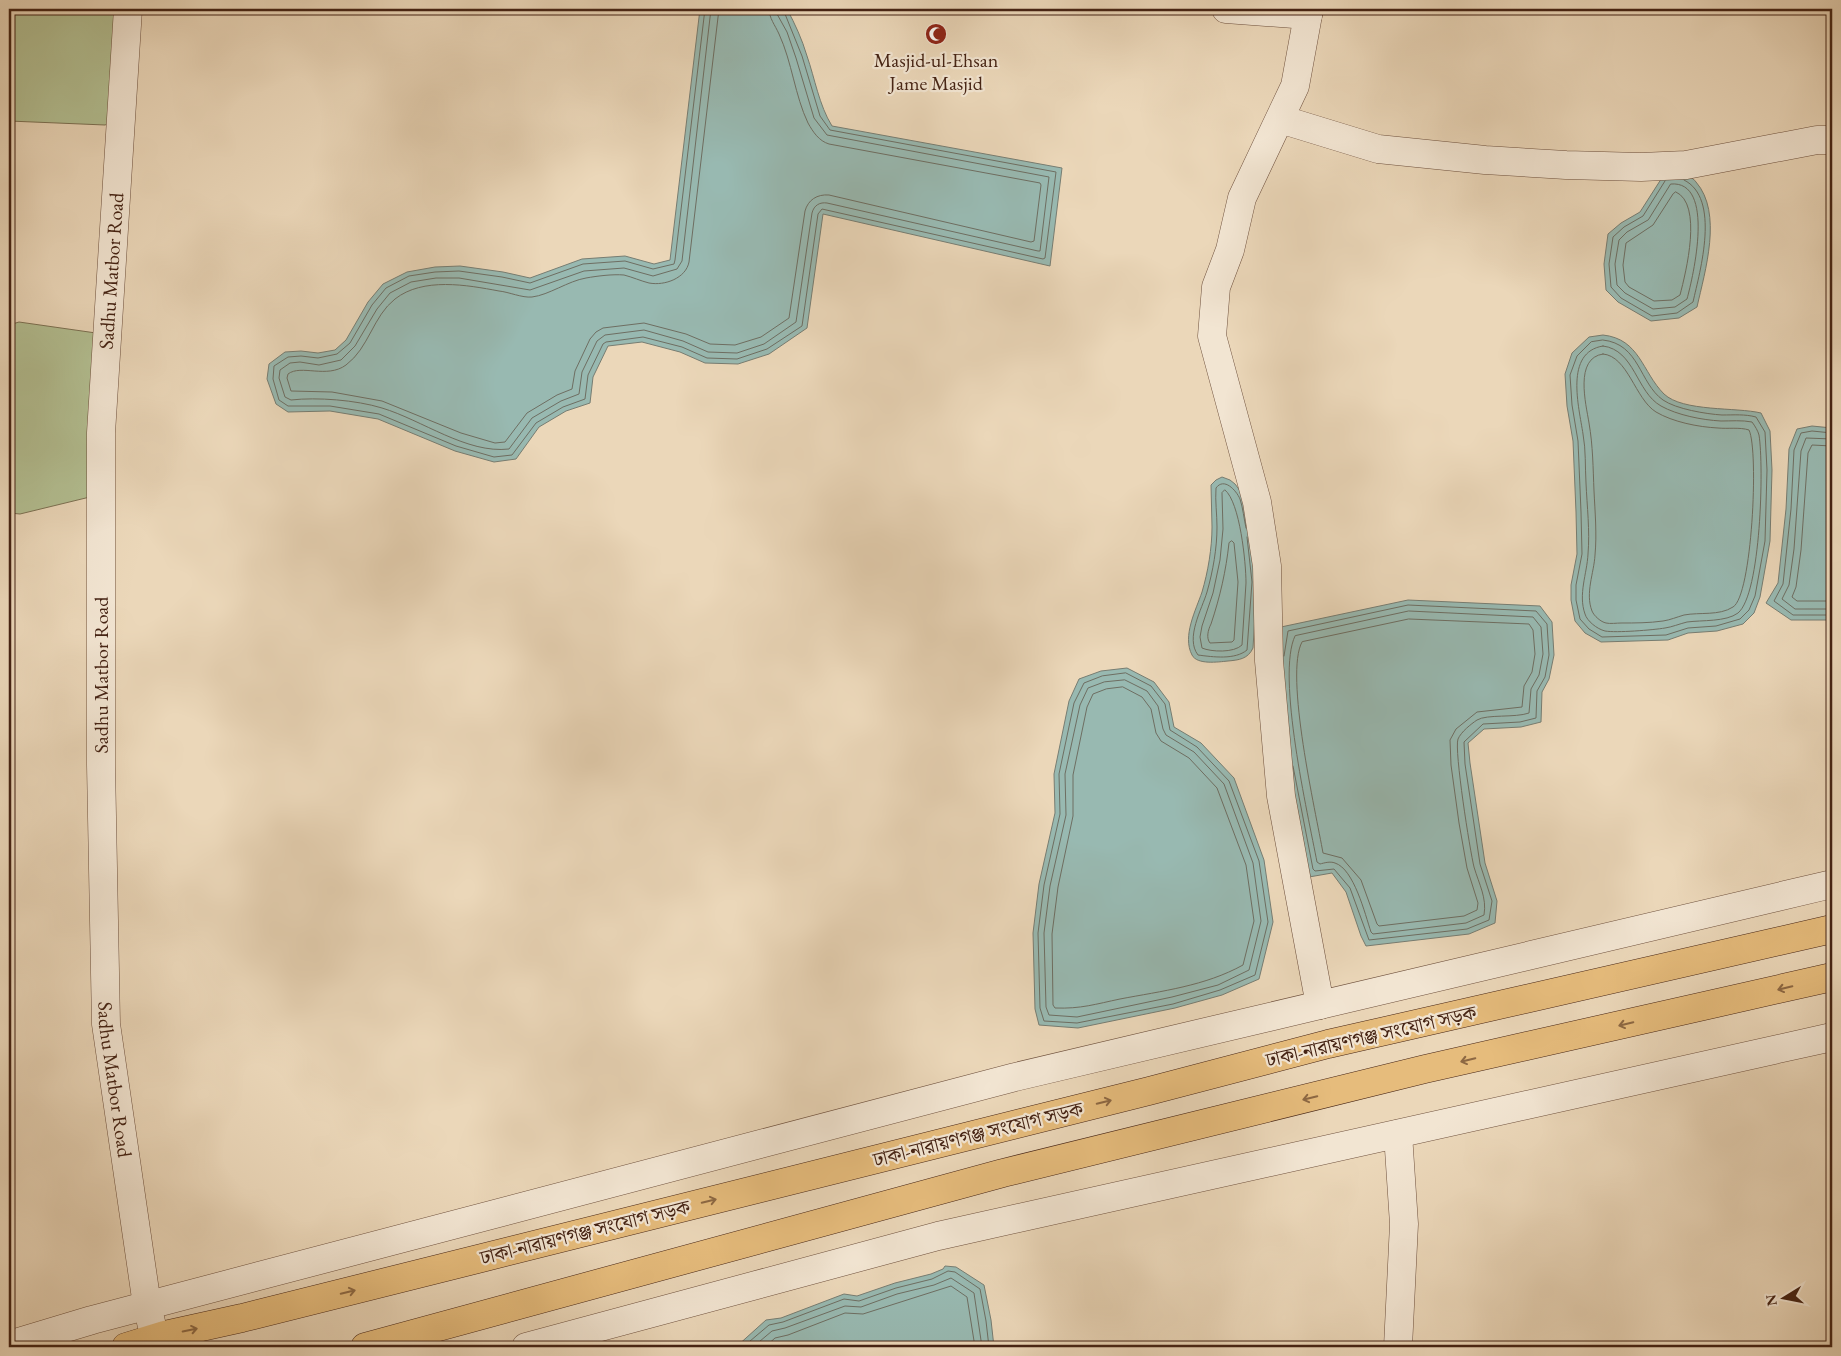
<svg xmlns="http://www.w3.org/2000/svg" width="1841" height="1356" font-family="'EB Garamond','Noto Serif Bengali',serif">
	<style>
		.green { fill: #b3bf92; stroke: #7c7153 }
		.water { fill: #98b9b1; stroke: #777d72 }
		.lines { fill: none; stroke-linecap: round; stroke-linejoin: round }
		.shore { stroke: #6e6e62; stroke-width: 1 }
		.minor-casing { stroke: #6e503d; stroke-width: 29 }
		.tertiary-casing { stroke: #6e503d; stroke-width: 29 }
		.primary-casing { stroke: #452314; stroke-width: 29 }
		.minor { stroke: #f2e5d2; stroke-width: 28 }
		.tertiary { stroke: #f2e5d2; stroke-width: 28 }
		.primary { stroke: #e6bc7c; stroke-width: 28 }
		.oneway { stroke: #8d6843 }
		.labels { text-anchor: middle; stroke-width: 4.5; stroke-linejoin: round; paint-order: stroke }
		.poi-label { font-size: 20px; fill: #452314; stroke: #f2e5d2 }
		.street-label { font-size: 20px; fill: #452314; stroke: #f2e5d2 }
	</style>
	<rect width="100%" height="100%" fill="#ebd7b9"/>
	<filter id="stains"><feTurbulence type="fractalNoise" baseFrequency=".004" numOctaves="4"/><feColorMatrix values="0 0 0 0 .2 0 0 0 0 .09 0 0 0 0 .02 0 0 0 .5 -.17"/></filter>
	<radialGradient id="worn" r=".72"><stop offset=".6" stop-color="#630" stop-opacity="0"/><stop offset="1" stop-color="#630" stop-opacity=".3"/></radialGradient>
	<g class="green">
		<path d="M9,9h119l-9,110 -14,6 -96,-4z"/>
		<path d="M19,322l84,12 -9,162 -74,18 -11,-1v-188z"/>
	</g>
	<g class="water">
		<path d="M700,9h87c8,15 15,30 20,47 8,23 12,49 25,70l230,42 -12,98 -227,-52 -16,114 -38,26 -31,10 -33,-1 -25,-11 -38,-10 -34,4 -15,31 -3,26 -24,8 -27,16 -23,32 -22,3 -39,-11 -77,-32 -48,-8 -42,1 -12,-8 -9,-25 2,-15 16,-12 16,-1 17,2 17,-3 11,-10 22,-38 15,-18 24,-12 28,-5 25,-1 43,6 27,6 52,-19 43,-3 29,8 16,-4z"/>
		<path d="M1679,172c5,3 14,5 17,10 27,31 9,89 1,125l-18,11 -28,3 -33,-19 -12,-12 -2,-26 4,-30 13,-11 19,-11 25,-39z"/>
		<path d="M1603,335c37,4 39,37 61,59 19,18 72,13 97,19l9,18 2,39 -2,71 -10,56 -6,16 -11,11 -26,7 -29,2 -20,7 -67,2 -16,-9 -10,-12 -4,-21v-15l6,-31 -1,-42 -3,-71 -6,-35 -2,-32 7,-21 17,-16z"/>
		<path d="M1812,426l20,2v192h-41l-25,-17 12,-20 8,-74 3,-60 8,-20z"/>
		<path d="M1222,477l8,3 5,4 9,12 13,86 -4,66c-5,11 -14,12 -25,13 -10,1 -31,4 -36,-6 -10,-19 4,-45 10,-63 6,-20 10,-44 10,-65 0,-14 -1,-28 -1,-42l5,-5z"/>
		<path d="M1408,600l132,6 12,16 2,33 -5,24 -7,13 -1,30 -20,5 -37,2 -16,14 2,20 15,100 12,38 -2,22 -26,11 -103,12 -5,-10 -15,-44 -14,-19 -23,4 -28,-151v-99z"/>
		<path d="M1127,668l27,14 15,20 5,25 27,16 33,35 30,82 9,62 -14,57 -37,16 -47,13 -97,20 -39,-3 -4,-16 -2,-76 6,-49 16,-71 -1,-39 15,-73 10,-22 22,-8z"/>
		<path d="M945,1266l11,1 28,18 7,35 3,27h-258l30,-27 15,-2 63,-24 13,2 38,-13 36,-9 12,-5z"/>
	</g>
	<g class="lines">
		<g class="shore">
			<path d="M705,9l-30,251 -1,4 -21,5 -28,-8 -42,3 -53,19 -28,-6 -43,-6 -24,1 -26,4 -23,12 -14,17 -22,38 -13,11 -19,4 -17,-2 -13,1 -14,9 -1,13 6,21 9,6h42l49,8 77,32 38,11 18,-2 24,-32 27,-16 22,-8 3,-24 15,-31 3,-2 37,-5 39,10 25,11 30,1 30,-10 35,-23 16,-112 4,-5 221,50 2,-1 11,-86 -226,-42 -10,-14 -18,-60 -19,-47"/>
			<path d="M711,9l-29,252 -5,8 -24,7 -29,-8 -40,3 -54,19 -71,-12h-23l-25,4 -21,11 -13,16 -22,37 -14,14 -22,5 -19,-3 -10,1 -10,7 -1,8 6,19 6,3c26,-3 65,0 91,8 40,12 85,46 127,41l23,-31 29,-17 18,-7 3,-22 15,-31 8,-6 39,-5 39,11 25,11 29,1 27,-9 32,-22 16,-109c2,-8 8,-11 15,-10l211,48h2l9,-74 -222,-42 -13,-17 -18,-60 -9,-26 -10,-18v-5"/>
			<path d="M719,9l-30,253c-3,16 -24,24 -40,21 -8,-2 -17,-6 -25,-8 -11,-1 -27,1 -38,3 -18,3 -37,17 -54,19 -10,1 -23,-5 -33,-6 -32,-6 -76,-14 -104,8 -22,17 -26,49 -49,66 -19,14 -45,-1 -58,9l-1,4 4,13 41,1 50,9 79,32 34,10 10,-1 22,-29 30,-18 15,-6 3,-18 15,-32 6,-7 7,-4 41,-5 42,11 24,10 25,1 26,-8 28,-19 16,-107c3,-11 12,-17 24,-16l202,47 3,-1 7,-56 -1,-2 -211,-39c-10,-3 -16,-12 -21,-21 -13,-27 -16,-61 -29,-89 -4,-9 -10,-16 -10,-25"/>
			<path d="M1665,181l-22,35 -19,11 -11,10 -4,27 2,23 10,11 31,18 25,-3 16,-11c7,-31 28,-104 -9,-122"/>
			<path d="M1671,184c45,-4 22,93 16,115l-12,8 -22,2 -28,-16 -8,-8 -2,-21 4,-24 8,-8 21,-12z"/>
			<path d="M1676,192c27,12 10,80 4,103l-8,5 -18,1 -25,-14 -4,-5 -2,-17 3,-22 27,-18 20,-31z"/>
			<path d="M1603,340c37,4 36,43 60,60 13,9 43,14 59,15 12,0 23,-1 34,2l9,15 2,38 -2,71 -10,55 -6,14 -9,9 -24,7 -28,2 -22,7 -64,2 -13,-8 -9,-10 -4,-19v-15l6,-31 -1,-42 -3,-71 -6,-36 -2,-30 7,-19 14,-14z"/>
			<path d="M1603,346c32,4 33,46 58,60 16,9 41,14 60,15 10,0 21,-1 31,1 3,4 6,9 7,13 5,31 2,159 -21,178 -12,9 -36,7 -51,9 -8,2 -15,5 -22,6 -12,2 -49,5 -60,3 -8,-2 -18,-10 -20,-17 -7,-20 2,-40 3,-60 2,-23 -1,-48 -2,-71 -1,-16 0,-33 -3,-49 -4,-27 -19,-82 20,-88z"/>
			<path d="M1603,354c25,2 32,45 53,58 17,10 42,15 62,16 10,1 22,-1 31,2 10,21 3,166 -16,177 -14,9 -33,5 -49,8 -7,2 -14,5 -21,6 -14,2 -28,2 -42,2 -4,0 -11,1 -15,0 -5,-1 -12,-7 -14,-12 -7,-18 2,-38 3,-56 2,-21 0,-43 -1,-64 -1,-23 -1,-45 -5,-68 -3,-19 -15,-65 14,-69z"/>
			<path d="M1832,433l-20,-2 -11,2 -7,17 -3,59 -8,75 -9,17 19,14h39"/>
			<path d="M1832,439l-26,-1 -5,13 -7,98 -5,36 -7,14 13,10h37"/>
			<path d="M1832,446l-20,-1 -4,8 -7,97 -5,37 -4,10 5,4h35"/>
			<path d="M1225,490c15,12 21,73 21,93 -1,21 -3,41 -4,62 -8,8 -31,7 -40,3l-2,-11 2,-11 11,-33 7,-33 3,-31 -1,-36z"/>
			<path d="M1246,528c-2,-9 -3,-20 -6,-29 -4,-9 -16,-22 -24,-11 -1,13 1,26 1,39 0,21 -4,44 -10,65 -5,17 -22,46 -9,63 15,2 37,5 49,-5l5,-68 -5,-45"/>
			<path d="M1232,541l2,2 4,39 -4,58 -2,2 -22,1c-4,-5 -2,-13 1,-19 9,-27 15,-53 18,-81z"/>
			<path d="M1409,611l124,6 8,10 2,27 -4,21 -8,14 -2,24c-14,5 -42,1 -52,7 -6,4 -16,12 -19,19 -4,11 12,112 16,128 5,17 13,31 10,48l-18,8 -93,11 -2,-2c-6,-18 -17,-63 -36,-69 -5,-2 -11,0 -15,1l-3,-2c-9,-47 -41,-187 -22,-226z"/>
			<path d="M1409,619l120,5 4,6 2,24 -3,18 -8,14 -2,21 -45,5 -21,17 -6,11 1,25 8,58 8,45 11,35 -1,7 -13,6 -85,10 -2,-2 -16,-44 -19,-22 -19,-5c-7,-40 -39,-179 -21,-211z"/>
			<path d="M1284,656l4,-25 120,-26 128,6 11,13 2,31 -4,22 -8,14 -1,27 -16,4 -37,2 -19,18 1,22 15,100 12,37 -3,19 -22,9 -98,11 -19,-52 -16,-19 -19,2 -2,-2 -20,-103"/>
			<path d="M1126,673l25,13 14,18 5,26 27,17 32,34 30,80 9,61 -13,53 -35,15 -47,14 -96,19 -33,-2 -4,-13 -2,-75 6,-48 16,-71 -1,-40 15,-71 10,-20 18,-7z"/>
			<path d="M1125,680l22,11 11,15 5,23 3,6 28,17 30,32 29,79 8,58 -12,49 -31,15 -46,12 -95,20 -28,-2 -3,-8 -2,-74 6,-47 16,-71 -1,-41 15,-69 8,-17 16,-6z"/>
			<path d="M1123,687l19,10 9,12 5,24 5,8 28,17 28,30 29,77 8,56 -11,44c-38,21 -81,26 -123,34 -24,5 -39,10 -65,9l-2,-3 -1,-71 6,-47 15,-71v-41l14,-68 6,-13 13,-5z"/>
			<path d="M743,1347l26,-22 14,-3 61,-23 15,2 37,-13 36,-9 16,-8 7,1 25,17 6,32 3,26"/>
			<path d="M753,1347l19,-16 13,-3 60,-22 16,1 36,-13 37,-9 17,-7 23,15 8,54"/>
			<path d="M765,1347l10,-9 13,-3 57,-22 18,1 88,-28 16,11 8,50"/>
		</g>
		<g class="minor-casing">
			<g id="minor">
				<path id="s1" d="M128,9l-27,424v332l5,259 41,281 8,34"/>
				<path d="M1226,9l82,6"/>
				<path d="M1307,9l1,6 -13,71 -53,112 -12,52 -14,37 -4,49 45,166 10,64 2,95 12,135 39,209"/>
				<path d="M1280,119l98,30 107,11 81,5 75,2 45,-2 131,-25h15"/>
				<path d="M1398,1347l6,-123 -6,-90"/>
			</g>
		</g>
		<g class="tertiary-casing">
			<g id="tertiary">
				<path d="M9,1345l83,-25 923,-243 817,-193"/>
				<path d="M526,1347l412,-111 894,-199"/>
			</g>
		</g>
		<g class="primary-casing">
			<g id="primary">
				<path d="M126,1347l39,-12 77,-17 907,-227 179,-47 504,-115"/>
				<path d="M365,1347l638,-174 422,-104 407,-92"/>
			</g>
		</g>
		<use href="#minor" class="minor"/>
		<use href="#tertiary" class="tertiary"/>
		<use href="#primary" class="primary"/>
	</g>
	<defs><path id="oneway-shaft" d="M-6 0H5M1.5-3L5.5 0L1.5 3" fill="none" stroke-width="1.6" stroke-linecap="round" stroke-linejoin="round" transform="scale(1.25)"/></defs>
	<g class="oneway">
		<use href="#oneway-shaft" transform="translate(1785 988) rotate(167)"/>
		<use href="#oneway-shaft" transform="translate(1626 1024) rotate(167)"/>
		<use href="#oneway-shaft" transform="translate(1468 1060) rotate(167)"/>
		<use href="#oneway-shaft" transform="translate(1310 1098) rotate(166)"/>
		<use href="#oneway-shaft" transform="translate(1104 1102) rotate(-14)"/>
		<use href="#oneway-shaft" transform="translate(709 1201) rotate(-14)"/>
		<use href="#oneway-shaft" transform="translate(348 1292) rotate(-14)"/>
		<use href="#oneway-shaft" transform="translate(190 1330) rotate(-12)"/>
	</g>
	<defs>
		<g id="mosque-disc" transform="scale(1.125)"><circle r="9.5" fill="#8f2418" stroke="#f2e5d2"/><path d="M3.5-4.9A6 6 0 1 0 3.5 4.9A5 5 0 1 1 3.5-4.9Z" fill="#fff"/></g>
	</defs>
	<g fill-rule="evenodd">
		<use href="#mosque-disc" x="936" y="34"/>
	</g>
	<g class="labels">
		<g class="poi-label">
			<text x="936" y="67">Masjid-ul-Ehsan<tspan x="936" dy="23">Jame Masjid</tspan></text>
		</g>
		<g class="street-label">
			<text transform="translate(111 271) rotate(-86)" y="7">Sadhu Matbor Road</text>
			<text transform="translate(101 675) rotate(-90)" y="7">Sadhu Matbor Road</text>
			<text transform="translate(1371 1036) rotate(-13)" y="7">ঢাকা-নারায়ণগঞ্জ সংযোগ সড়ক</text>
			<text dy="7" stroke="none"><textPath href="#s1" startOffset="1072">Sadhu Matbor Road</textPath></text>
			<text transform="translate(978 1134) rotate(-14)" y="7">ঢাকা-নারায়ণগঞ্জ সংযোগ সড়ক</text>
			<text transform="translate(585 1232) rotate(-14)" y="7">ঢাকা-নারায়ণগঞ্জ সংযোগ সড়ক</text>
		</g>
	</g>
	<rect width="1841" height="1356" fill="none" stroke="#ebd7b9" stroke-width="30"/>
	<rect x="10" y="10" width="1821" height="1336" fill="none" stroke="#452314" stroke-width="2.5"/>
	<rect x="15" y="15" width="1811" height="1326" fill="none" stroke="#452314"/>
	<g transform="translate(1784 1298) rotate(260)" stroke="#f2e5d2" stroke-width="4" paint-order="stroke">
	<path d="M0-4L9 19L0 12L-9 19Z" fill="#452314"/>
	<text y="-8" font-size="14" font-weight="bold" text-anchor="middle" fill="#452314">N</text>
	</g>
	<rect width="100%" height="100%" filter="url(#stains)"/>
	<rect width="100%" height="100%" fill="url(#worn)"/>
</svg>
